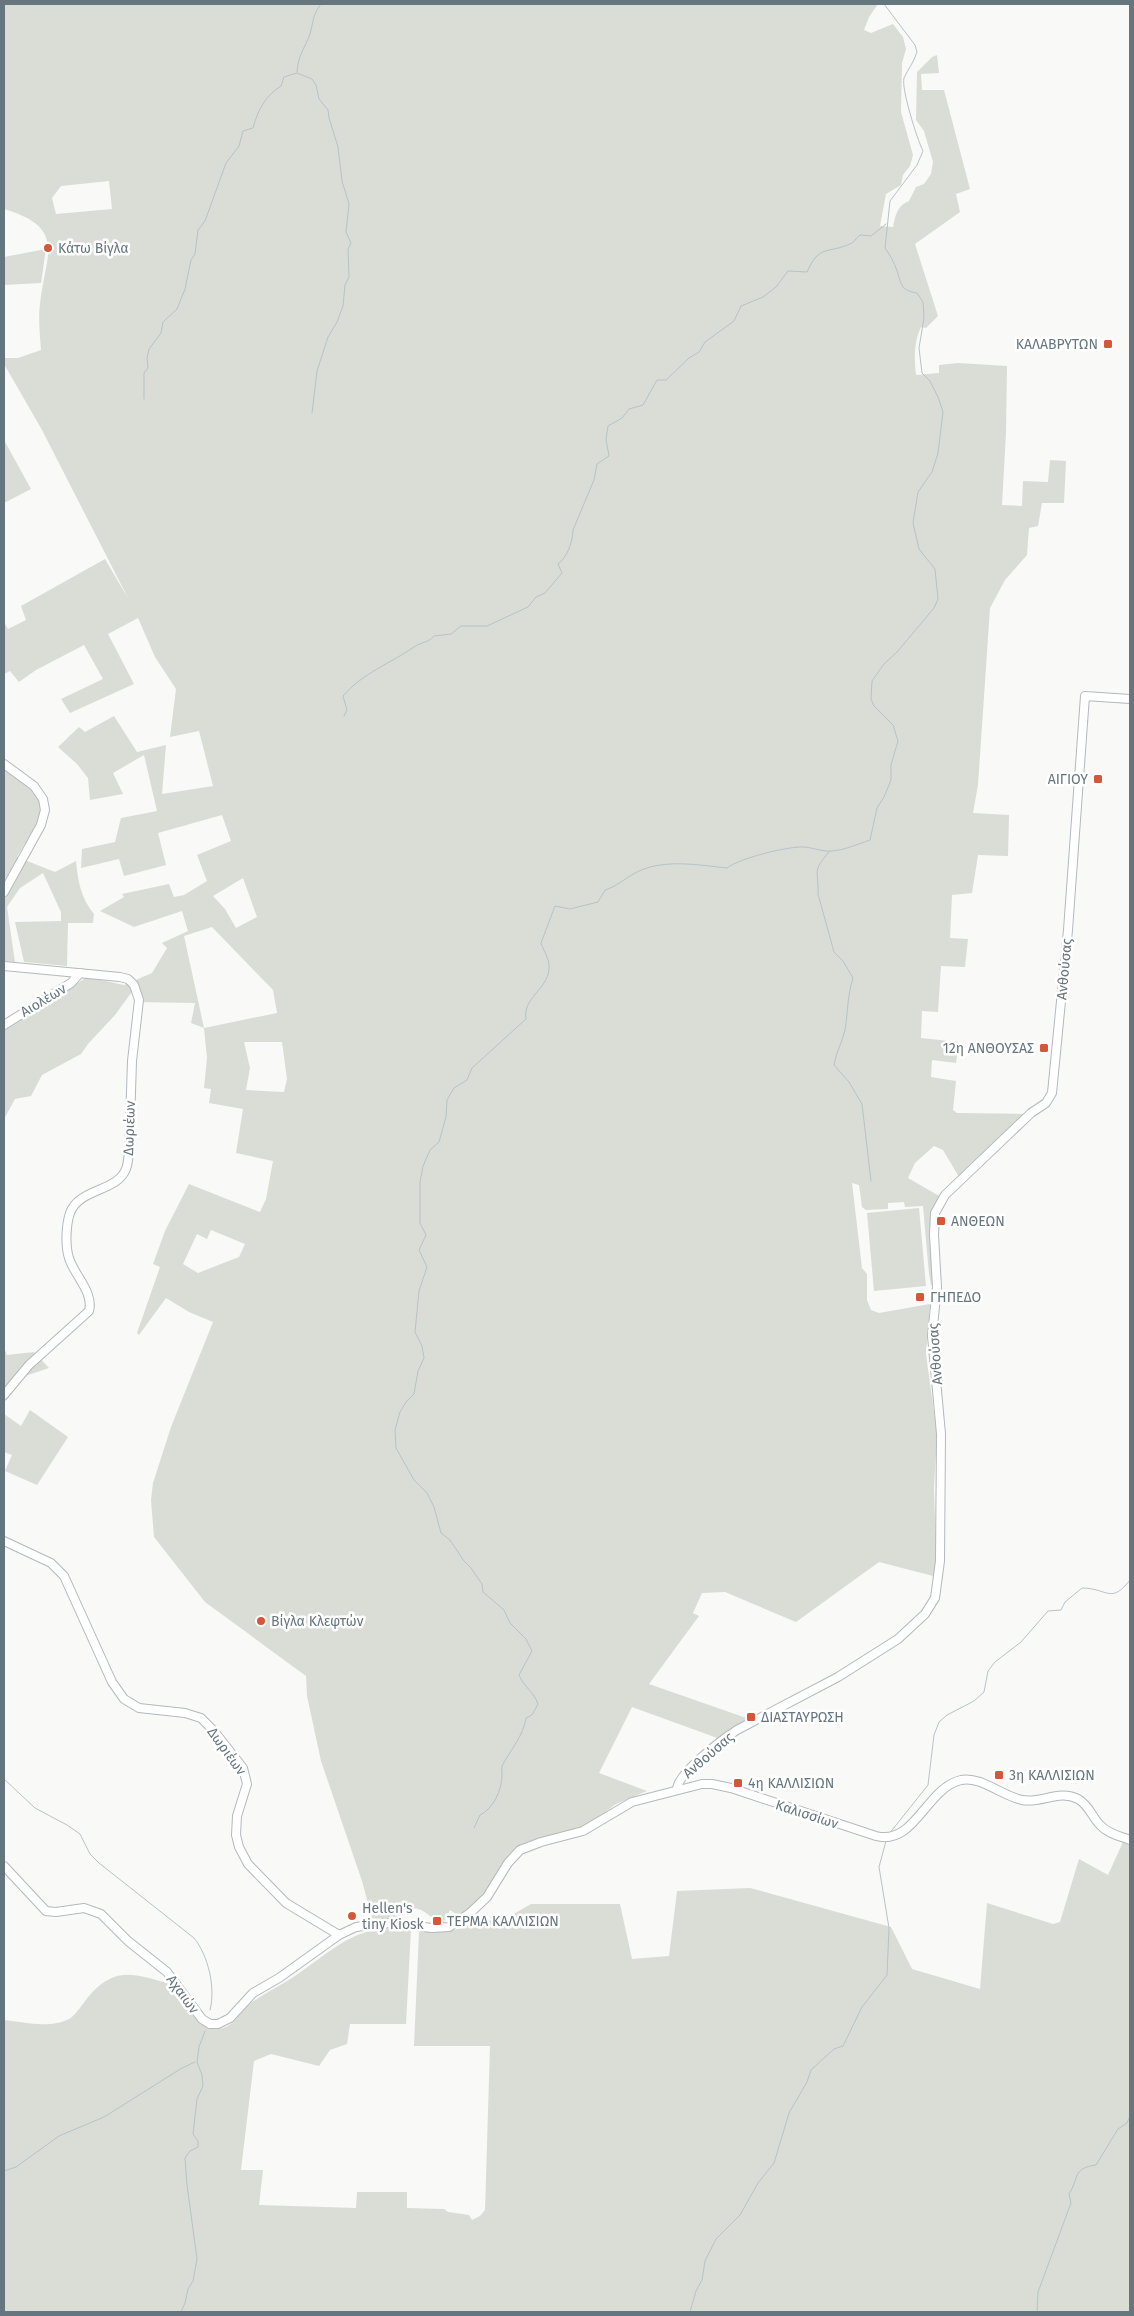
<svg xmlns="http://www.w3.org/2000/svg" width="1134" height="2316" font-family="'Fira Sans',sans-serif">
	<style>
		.green { fill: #d9ddd6; fill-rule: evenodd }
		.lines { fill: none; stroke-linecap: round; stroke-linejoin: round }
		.stream { stroke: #b7c3c7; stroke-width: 1 }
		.secondary-casing { stroke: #b3b9bd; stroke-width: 10 }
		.secondary { stroke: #fff; stroke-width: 8 }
		.poi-dot { fill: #d65639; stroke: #fff; stroke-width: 2 }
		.labels { text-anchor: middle; stroke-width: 5; stroke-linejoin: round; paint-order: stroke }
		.poi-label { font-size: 14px; fill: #66767f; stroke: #fff; text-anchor: start }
		.street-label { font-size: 14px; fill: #66767f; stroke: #fff }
	</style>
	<rect width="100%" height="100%" fill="#f9f9f7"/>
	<g class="green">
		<path d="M4,4h874l-9,13 -5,13 7,3 22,-9 10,13 3,12 -4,14 -1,49 12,43 -3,11 -7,9 -2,10 -15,9 -6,32 13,1c3,-13 4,-21 16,-26l7,-14 8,-3 7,-10 2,-12 -9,-31 -8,-11 1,-48 15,-15 5,-2 2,18 -18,1 1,16h22l26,99 -14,5 4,18 -45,32 23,72 -12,12 -5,-1c-7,14 -7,32 -5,48l23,-2v-8l19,-2 49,3 -1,67 -4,72 20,1 1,-25 25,1 2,-22 16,1 -2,42h-22l-4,23 -9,2 -2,27 -22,25 -15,28 -12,177 -5,28 36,2 -1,41 -30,-1 -6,38 -20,2 -2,43 18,1 -3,28 -24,-1 -3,46 -16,-1 -1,27 38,4 -3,21 -24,-3 -1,17 25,4 -3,29 4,3 70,1 -68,63 -16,-27 -9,-4 -19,17 -7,15 33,19 -6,11 -1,77h-3l-2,-11 -6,-68 -18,1 -1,-5 -16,1v6l-22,1 -4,-3 -3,-22 -7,-2 10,85 5,6v26l4,10 8,3 51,-9 -4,50 11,80 -3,54 3,89 -58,-15 -83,60 -71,-30 -23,1 -9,20 6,3 -50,68 103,36 -32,19 -88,-32 -33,66 48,18 -31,13 -31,23 -59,15 -20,17 -19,35 -26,23 -11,-7 -7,13h-5c-15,-14 -27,-24 -41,-2l-19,1 -6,-4 -10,-37 -41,-120 -14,-65 -1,-20 -101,-74 -51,-65 -3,-37 2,-17 18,-56 42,-105 -24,-10 -23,-14 -27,37 -2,-2 23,-66 -7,-3 12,-33 24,-47 71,28 6,-13 7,-38 -37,-8 7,-44 -34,-6 2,-14 -7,-1 3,-30 -3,-30 -13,-5 4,-20 -59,-1 -2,-13 -19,26 -27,29 -7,10 -39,21 -11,21 -16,3 -11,20v-89l83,-53 37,8 28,-12 15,-25 -5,-5 26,-12 -6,-20 -48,16 -34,-16 24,-14 -2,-3 47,-10 5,13 10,-2 23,-14 -10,-26 34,-14 -9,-26 -64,18 8,32 -42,11 -5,-17 -38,9 1,-19 33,-7 6,-24 36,-7 -13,-56 -31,18 10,21 -33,6 -2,-22 -11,-14 -19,-17 21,-20 6,5 29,-16 23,36 29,-7 -4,49 51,-8 -14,-55 -29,6 6,-48 -21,-32 -17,-39 -30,16 26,50 -64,29 -9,-14 42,-20 -19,-34 -48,25 -17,12 -9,-11 -6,3v-52l4,7 18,-9 -5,-14 84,-47 24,41 -87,-170 -38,-66v-6h14l23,-8c-1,-15 -3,-31 -1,-46 5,-49 28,-76 -36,-95zM109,181l3,28 -56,5 -4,-16 9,-12zM243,878l14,39 -21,11 -11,-19 -12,-13zM212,927l61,63 4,23 -73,15 -20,-92zM244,1042h38l5,37 -3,13 -38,-2 4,-22zM211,1230l34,14 -6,13 -41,16 -15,-9 14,-30 10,5z"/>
		<path d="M46,249l-5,34 -37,2v-28z"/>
		<path d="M4,440l27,49 -27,14z"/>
		<path d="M4,769c8,4 17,8 24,14 28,22 2,51 -11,74l38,15 21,-11c2,21 5,37 18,53l-1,9h-25l-1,43 -43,-4 -9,-40 46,-1v-9l-18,-39 -23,15 -13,19 8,55 -11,-1z"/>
		<path d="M919,1208l7,78 -52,5 -7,-78z"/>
		<path d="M4,1348l3,7 27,-3 15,16 -24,8 -21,27z"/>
		<path d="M30,1410l38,27 -31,48 -32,-14 7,-16 -8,-3v-38l17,12z"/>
		<path d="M1123,1842l7,4v466h-1126v-292c20,2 45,9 65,-1 7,-4 14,-16 20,-23 27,-32 49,-21 84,-11 10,13 23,42 40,44 21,2 26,-18 39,-27 15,-10 31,-18 46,-28 40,-28 60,-51 113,-45l-5,95h-56l-3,20 -17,6 -11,16 -48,-12 -17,7 -13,109h22l-4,35 97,3 1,-16h50v16l37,1 4,3 21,3 3,5 8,-4 5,-6 5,-164h-76l5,-114h27l23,-6 43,-11 19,-11h89l12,55 37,-3 8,-65 73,-3 141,39 21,42 68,20 7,-86 66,21 7,-2 19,-63 29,16z"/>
	</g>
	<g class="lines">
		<g class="stream">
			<path d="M297,72c1,-17 8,-24 13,-38 4,-14 2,-18 11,-30"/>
			<path d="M144,399v-26l4,-5 -1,-10 2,-9 12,-16 2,-11 14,-13 8,-20 6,-29 4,-6 3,-24 7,-9 21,-58 13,-17 4,-15 10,-3c5,-18 12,-32 28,-42l3,-9 13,-4 15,6 4,6 3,14 9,11 1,8 9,29 4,34 7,23 -3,28 5,11 -3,6 1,28 -4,8 -2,21 -6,16 -9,15 -11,34 -5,42"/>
			<path d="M344,716l3,-6 -4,-14c18,-22 48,-33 71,-49 7,-5 14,-4 20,-11l17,-2 10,-8h26l41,-19 8,-10 9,-4 17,-20 -4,-9c9,-6 15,-23 15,-34l21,-50 3,-16 12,-8 -3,-16 2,-14 14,-8 7,-9 14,-4 14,-25h9l23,-22 10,-6 6,-10 29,-21 7,-15 22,-9 13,-10 12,-16 19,1c13,-29 20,-17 45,-29 3,-2 5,-6 8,-8l11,1 15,-12"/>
			<path d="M829,852c-18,21 -10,18 -11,42l16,58 9,9 10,17c-6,19 -5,34 -8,52 -3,13 -9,22 -11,35l15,17 13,22 9,77"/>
			<path d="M4,1779l31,29 32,17 13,9 10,20 9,9 95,75c14,17 22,50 16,72"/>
			<path d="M474,1828l6,-13c13,-6 22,-25 22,-40 0,-4 -1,-8 1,-11 9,-16 20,-28 23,-46l6,-3 6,-11c-4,-12 -14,-17 -19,-29l13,-24 -6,-12 -16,-16 -6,-13 -21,-18 -1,-8 -11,-16 -7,-7 -14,-21 -9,-7 -7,-26 -7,-14 -13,-13 -18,-32 -1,-18 5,-18 6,-10 8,-8 4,-23 6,-13 -2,-12 -7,-14 4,-41 8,-24 -8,-17 7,-15 -6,-12v-41l3,-16 7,-16 9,-8 7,-25 1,-17 7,-12 13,-8 5,-12 54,-49c-4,-22 25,-31 23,-54 0,-6 -6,-16 -8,-22l14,-37 15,3 28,-7 7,-12c13,-4 21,-13 34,-19 27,-12 59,-6 88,-3 13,-10 61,-22 78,-21 9,1 18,5 27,4 13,-1 26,-7 38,-11l7,-32 7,-11 7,-17v-15l7,-24 -5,-16 -19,-19 -3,-7 1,-18 12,-17 13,-12 37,-44 4,-9 -3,-30 -16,-20 -6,-26 5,-31 14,-20 6,-19 5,-41 -5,-15 -8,-16 -8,-8 -3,-25 5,-30 -1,-16 -6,-9c-17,-3 -15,-8 -20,-22 -3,-9 -7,-16 -12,-23l5,-47 27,-36 6,-14c-6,-12 -22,-63 -19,-73 4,-9 10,-16 13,-26l-2,-7 -31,-41"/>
			<path d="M889,1834l39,-49 6,-50 5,-13 8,-7 27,-14 10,-9 4,-21 7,-9 26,-20 27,-31 13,-1 4,-8 17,-14c25,0 29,17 48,-8"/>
			<path d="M4,2171l12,-4 43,-31 45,-19 78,-49 13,-6"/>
			<path d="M181,2312l4,-9 3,-14 5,-8 4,-22 -10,-74 -2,-27 5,-7 8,-4v-6l-5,-7 4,-35 6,-13 -1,-11 -5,-13 2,-15 6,-16"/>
			<path d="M690,2312l6,-21 6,-11 3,-19 11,-22 24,-24 18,-32 16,-20 15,-50 18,-31 4,-12 23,-21 9,-3 19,-39 25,-32 2,-47 -10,-61 7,-26"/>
			<path d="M1037,2312l1,-20 33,-89 -2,-9c10,-15 3,-26 27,-29l22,-36 9,-6 3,-7"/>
		</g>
		<g class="secondary-casing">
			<g id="secondary">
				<path d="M4,764l30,22 9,13 2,11 -4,15 -37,67"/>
				<path d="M4,966l116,11 8,2 6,6 5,15 -7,61 -3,93c-1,5 -1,10 -3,15 -9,23 -47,19 -56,44 -4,12 -5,32 -1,45 5,17 25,34 20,53l-60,54 -25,30"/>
				<path d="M4,1025l67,-42 9,-10"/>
				<path d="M4,1541l47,22 13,13 48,106 12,17 15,9 46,5 16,5 13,13 29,37 4,16 -10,32 -1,19 3,12 9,17 38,39 53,32"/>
				<path d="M677,1790c-1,-16 46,-51 60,-60l101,-53 60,-38 27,-25 10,-16 5,-37 1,-127 -9,-98 5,-49 -3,-52 1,-22 10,-18 86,-82 15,-10 6,-10 16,-163 17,-234 45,3"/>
				<path d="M4,1866l42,45 10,1 28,-4 17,6 27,27 39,31 35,47 8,5h8l12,-6 23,-25 26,-15 60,-43 17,-8 23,-3 12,-1 41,5 17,-1 21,-14 17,-16 21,-34 12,-13 21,-8 42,-11 49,-29 70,-18h10l19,4 145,48c39,10 50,-48 85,-56 20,-4 41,16 61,20 19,4 37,-11 56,-1 11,6 14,18 22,26 8,9 20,11 30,15"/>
			</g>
		</g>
		<use href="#secondary" class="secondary"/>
	</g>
	<g class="poi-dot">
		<circle cx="48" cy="248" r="5"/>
		<rect x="1103" y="339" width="10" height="10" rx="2.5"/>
		<rect x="1093" y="774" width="10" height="10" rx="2.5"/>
		<rect x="1039" y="1043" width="10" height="10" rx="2.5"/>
		<rect x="936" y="1216" width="10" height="10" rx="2.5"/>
		<rect x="915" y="1292" width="10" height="10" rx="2.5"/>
		<circle cx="261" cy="1621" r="5"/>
		<rect x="746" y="1712" width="10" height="10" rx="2.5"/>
		<rect x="994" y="1770" width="10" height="10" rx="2.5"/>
		<rect x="733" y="1778" width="10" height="10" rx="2.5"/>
		<circle cx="352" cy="1916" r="5"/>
		<rect x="432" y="1916" width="10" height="10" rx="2.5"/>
	</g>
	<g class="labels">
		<g class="poi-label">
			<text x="58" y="253">Κάτω Βίγλα</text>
			<text x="1098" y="349" text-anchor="end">ΚΑΛΑΒΡΥΤΩΝ</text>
			<text x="1088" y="784" text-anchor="end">ΑΙΓΙΟΥ</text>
			<text x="1034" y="1053" text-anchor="end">12η ΑΝΘΟΥΣΑΣ</text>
			<text x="951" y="1226">ΑΝΘΕΩΝ</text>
			<text x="930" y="1302">ΓΗΠΕΔΟ</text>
			<text x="271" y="1626">Βίγλα Κλεφτών</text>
			<text x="761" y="1722">ΔΙΑΣΤΑΥΡΩΣΗ</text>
			<text x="1009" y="1780">3η ΚΑΛΛΙΣΙΩΝ</text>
			<text x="748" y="1788">4η ΚΑΛΛΙΣΙΩΝ</text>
			<text x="362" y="1913">Hellen's<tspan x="362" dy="16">tiny Kiosk</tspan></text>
			<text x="447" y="1926">ΤΕΡΜΑ ΚΑΛΛΙΣΙΩΝ</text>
		</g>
		<g class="street-label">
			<text transform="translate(1064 969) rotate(-85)" y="5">Ανθούσας</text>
			<text transform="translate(43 1000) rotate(-31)" y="5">Αιολέων</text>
			<text transform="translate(129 1128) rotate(-88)" y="5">Δωριέων</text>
			<text transform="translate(935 1354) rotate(-94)" y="5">Ανθούσας</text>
			<text transform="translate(227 1751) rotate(54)" y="5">Δωριέων</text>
			<text transform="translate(708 1755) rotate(-41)" y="5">Ανθούσας</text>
			<text transform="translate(807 1814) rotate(18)" y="5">Καλισσίων</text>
			<text transform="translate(183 1994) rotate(54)" y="5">Αχαιών</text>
		</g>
	</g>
	<rect width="1134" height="2316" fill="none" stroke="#66767f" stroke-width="10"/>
</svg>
